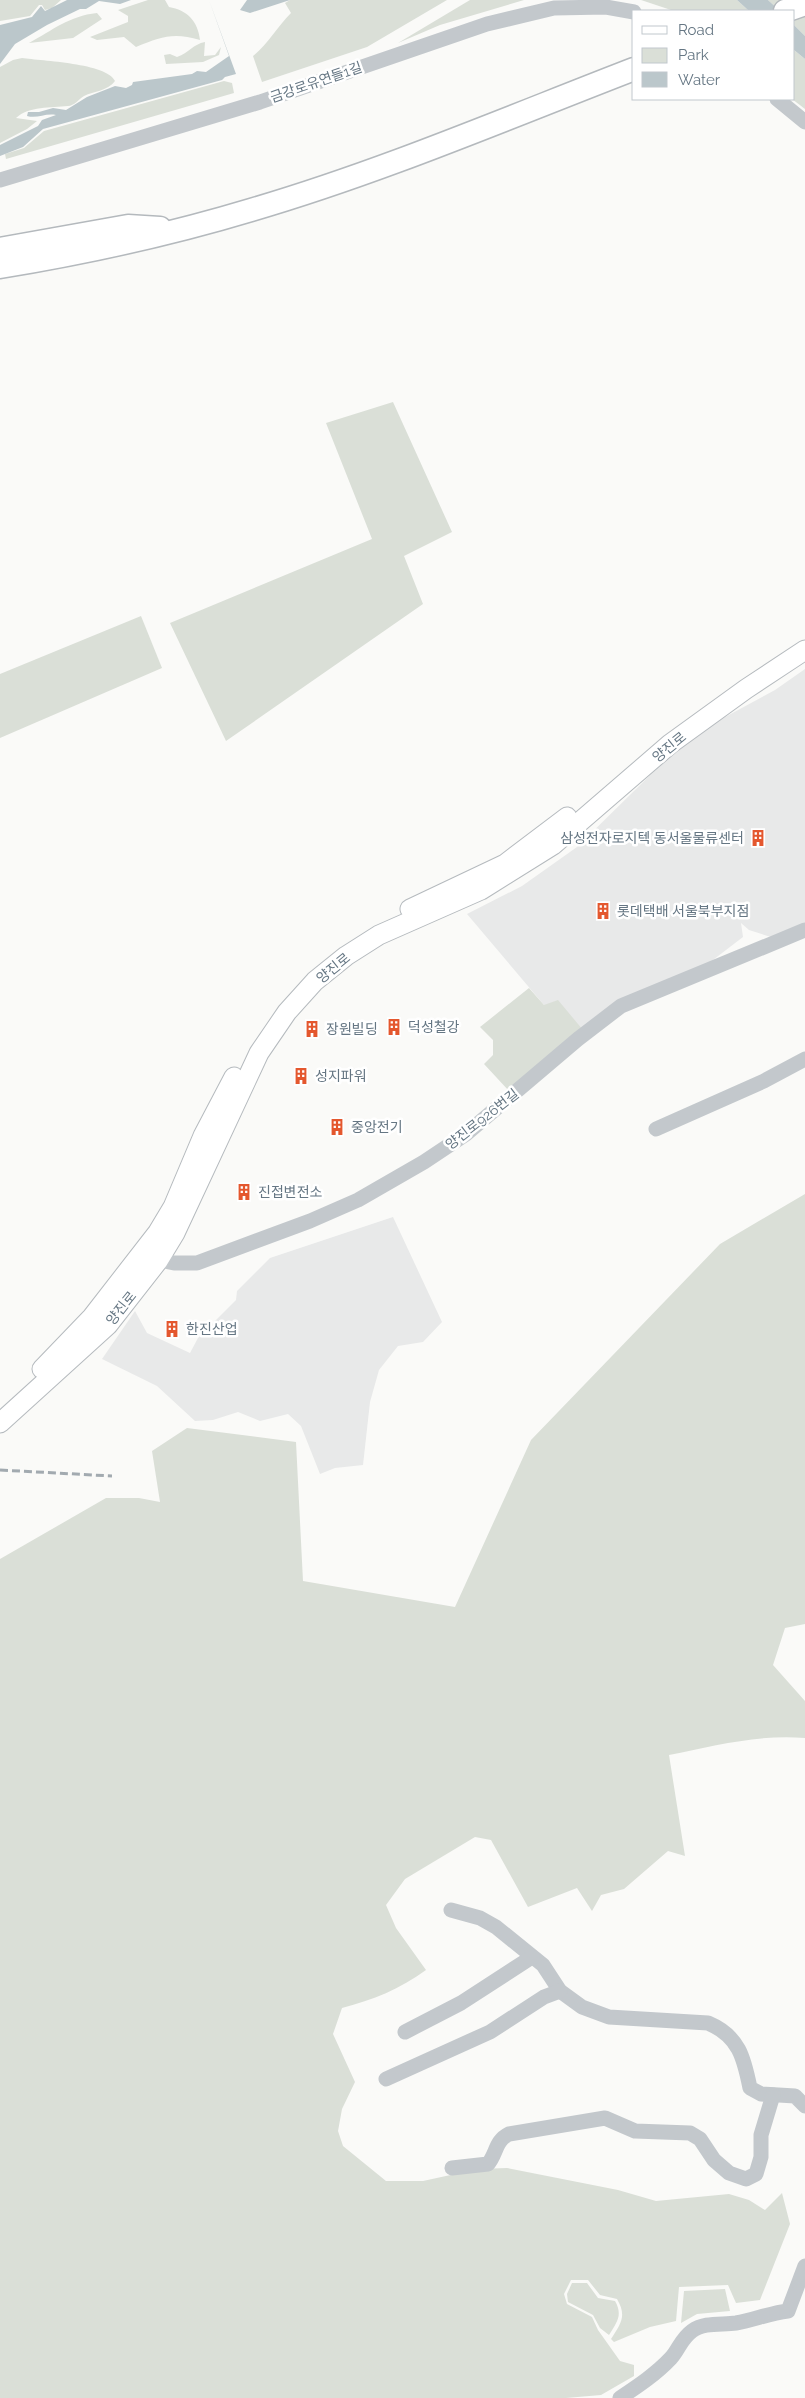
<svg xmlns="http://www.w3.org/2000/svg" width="805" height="2398" font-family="Raleway,'Noto Sans KR',sans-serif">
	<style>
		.built { fill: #e8e9e9 }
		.green { fill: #dadfd7 }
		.water { fill: #bbc7cb }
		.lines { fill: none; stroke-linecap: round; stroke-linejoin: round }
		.major-casing { stroke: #b5babe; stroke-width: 21 }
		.highway-casing { stroke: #b4b9bd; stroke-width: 25 }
		.minor { stroke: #c3c8cc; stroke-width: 15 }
		.major { stroke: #fff; stroke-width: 19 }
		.highway { stroke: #fff; stroke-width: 22 }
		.rail { stroke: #a2aab0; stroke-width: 3; stroke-dasharray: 8 4; stroke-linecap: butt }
		.labels { text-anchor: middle; stroke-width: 5; stroke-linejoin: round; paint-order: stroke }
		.street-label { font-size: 14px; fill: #657683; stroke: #fff }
		.poi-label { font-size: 14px; fill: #657683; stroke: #fff; text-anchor: start }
	</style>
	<rect width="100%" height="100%" fill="#fafaf8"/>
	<g class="built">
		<path d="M805,669v255l-34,13 -22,-7 -8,-7 2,14 -34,26 -126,67 -39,-25 -77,-91 55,-28 55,-39 113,-111 85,-46z"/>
		<path d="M393,1217l49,105 -19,20 -25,4 -19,24 -9,32 -7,63 -28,3 -15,6 -19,-48 -13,-12 -28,7 -22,-9 -25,8 -18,1 -38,-35 -55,-27 33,-48 12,22 43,20 8,-15 38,-38 1,-9 33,-33z"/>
	</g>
	<g class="green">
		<path d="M0,0h61l-9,8 -7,2 -3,-5h-3l-9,11 -30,5z"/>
		<path d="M148,0h17l4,7c18,3 29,14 31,33 -27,-8 -39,-3 -64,7l-12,-10 -27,3 -7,-3 38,-15v-6l-10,-6z"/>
		<path d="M290,0h157l-80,47 -105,35 -9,-26c15,-12 24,-29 38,-43l-6,-10z"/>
		<path d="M470,0h54l-84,25 -42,18z"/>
		<path d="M641,0h96l12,11h-75z"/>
		<path d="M768,0h33l4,3v33l-11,-11v-14h-14z"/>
		<path d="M97,13l5,6 -29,19 -44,5c24,-13 40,-27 68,-30z"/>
		<path d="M205,42l-1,14 11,-1 6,-8 -2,8 -16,7 -37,2 -2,-9 6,-1 7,3c12,-4 16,-13 28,-15z"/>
		<path d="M794,50l11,9v50l-13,-10z"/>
		<path d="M22,58c20,3 85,5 93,23 -7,10 -21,10 -31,15 -5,3 -10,10 -16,10 -17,2 -39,0 -52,12l21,3 -10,8 -27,14v-76l13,-7z"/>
		<path d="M224,81l8,2 2,10 -228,66 -1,-5 19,-6 20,-17z"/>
		<path d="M393,402l59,130 -48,24 19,48 -197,137 -56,-118 202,-84 -46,-116z"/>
		<path d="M141,616l21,52 -162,70v-64z"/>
		<path d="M529,988l15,17 14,-5 25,30 -74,61 -25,-27 9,-9v-15l-13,-13z"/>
		<path d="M805,1194v430l-20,4 -12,37 32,36v37c-46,-4 -92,8 -136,17l16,101 -17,-5 -44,38 -23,6 -9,16 -15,-23 -49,19 -37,-67 -16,-3 -70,42 -19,26 10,23 30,42c-26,19 -53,30 -84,38l-9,26 22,48 -13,27 -4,22 5,15 43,35h37l55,-12 29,-1 111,22 38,11 73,-7 20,6 16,10 17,-17 8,31 -30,76 -24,3 -8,-18 -49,2 -3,34 -26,6 -36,15 -3,-3c10,-16 16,-23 6,-40l-17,-4 -12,-15h-17l-7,14 3,10 25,13 6,13 22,31 14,4v11l-33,19 -35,3h-566v-839l106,-61h33l21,4 -8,-51 35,-23 109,14 7,139 152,26 76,-167 189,-196z"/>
		<path d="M572,2283h15l11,15 17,3c8,14 2,21 -6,34l-9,-7 -7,-13 -25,-13 -1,-8z"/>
		<path d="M725,2289l5,22 -33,3 -16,9 3,-32z"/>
	</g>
	<g class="water">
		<path d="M67,0h64l-11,4 -21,-3 -13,8h-6l-33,16 -32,19 -15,20v-39l32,-8 9,-11 4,5z"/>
		<path d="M209,0l27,74 -11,3 -3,3 -179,49 -20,18 -23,9v-11l38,-19 4,-6 14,-5c-11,-2 -19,4 -29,1l1,-4h11l14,-4 13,2 21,-13 28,-11 11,2 6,-3 1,-3 59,-8 5,-3 9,1 23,-16z"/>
		<path d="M247,0h43l-40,13 -10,-3z"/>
		<path d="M737,0h31l12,11h-31z"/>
		<path d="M794,25l11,11v23l-11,-9z"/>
	</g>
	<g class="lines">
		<g class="major-casing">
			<g id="major">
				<path d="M410,909l95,-45 62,-47"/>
				<path d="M42,1369l50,-52 66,-85 15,-25 30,-71 31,-59"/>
				<path d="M0,1423l108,-98 50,-64 17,-28 84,-180 28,-41 28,-31 31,-25 33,-21 102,-45 72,-45 117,-101 76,-55 59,-39"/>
			</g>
		</g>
		<g class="highway-casing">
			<g id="highway">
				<path d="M785,11l20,-7"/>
				<path d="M0,249l128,-23 32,2"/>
				<path d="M0,267c85,-14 168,-32 251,-57 130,-38 256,-92 383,-141"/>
			</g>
		</g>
		<g class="minor">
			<path d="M777,99l28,23"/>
			<path d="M0,180l260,-78 227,-78 67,-16 52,-1 28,5"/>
			<path d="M656,1129l108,-48 41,-22"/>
			<path d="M150,1258l24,5h23l113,-42 48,-21 66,-38 42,-28 112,-95 43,-33 184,-76"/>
			<path d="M451,1910l29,8 16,9 47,38 17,26 22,16 27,10 99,6c31,13 36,35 42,65l11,6 34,2 10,10"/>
			<path d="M405,2032l56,-29 71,-46"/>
			<path d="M386,2079l104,-47 54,-35 16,-6"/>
			<path d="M452,2168l36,-4c9,-11 7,-23 21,-30l96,-16 30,13 55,2 10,6 14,21 15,13 17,6 10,-5 5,-17v-22l12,-40"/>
			<path d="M620,2398c18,-12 36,-24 51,-40 8,-9 10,-19 21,-27 12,-9 30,-6 44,-8 18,-3 34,-10 52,-12l17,-45"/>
		</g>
		<use href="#major" class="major"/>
		<use href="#highway" class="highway"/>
		<path class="rail" d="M0,1470l112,6"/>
	</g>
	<defs>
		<g id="building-bare" transform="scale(1.35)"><path d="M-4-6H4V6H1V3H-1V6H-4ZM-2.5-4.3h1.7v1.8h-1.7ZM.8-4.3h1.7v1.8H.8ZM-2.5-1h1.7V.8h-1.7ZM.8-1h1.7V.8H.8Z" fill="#e4572e" stroke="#fff" stroke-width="2.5" paint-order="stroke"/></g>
	</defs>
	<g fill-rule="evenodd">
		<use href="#building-bare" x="758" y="838"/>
		<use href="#building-bare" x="603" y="911"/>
		<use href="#building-bare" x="394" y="1027"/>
		<use href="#building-bare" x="312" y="1029"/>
		<use href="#building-bare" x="301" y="1076"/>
		<use href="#building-bare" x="337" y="1127"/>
		<use href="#building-bare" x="244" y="1192"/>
		<use href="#building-bare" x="172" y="1329"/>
	</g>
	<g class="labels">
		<g class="street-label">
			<text transform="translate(316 82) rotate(-19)" y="5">금강로유연들1길</text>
			<text transform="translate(669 747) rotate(-39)" y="5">양진로</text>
			<text transform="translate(333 968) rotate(-39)" y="5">양진로</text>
			<text transform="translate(482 1119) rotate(-38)" y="5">양진로926번길</text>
			<text transform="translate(121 1308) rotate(-51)" y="5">양진로</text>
		</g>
		<g class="poi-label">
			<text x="744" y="843" text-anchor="end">삼성전자로지텍 동서울물류센터</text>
			<text x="617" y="916">롯데택배 서울북부지점</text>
			<text x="408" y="1032">덕성철강</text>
			<text x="326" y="1034">장원빌딩</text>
			<text x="315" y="1081">성지파워</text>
			<text x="351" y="1132">중앙전기</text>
			<text x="258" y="1197">진접변전소</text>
			<text x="186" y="1334">한진산업</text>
		</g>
	</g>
	<rect x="632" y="10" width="162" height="90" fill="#ffffff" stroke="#c1c8cd"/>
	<rect x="642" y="26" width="25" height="8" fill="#ffffff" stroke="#c1c8cd"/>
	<text x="678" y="35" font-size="15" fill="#657683">Road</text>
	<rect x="642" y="48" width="25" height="15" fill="#dadfd7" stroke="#c1c8cd"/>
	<text x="678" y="60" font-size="15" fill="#657683">Park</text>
	<rect x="642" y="72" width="25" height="15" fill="#bbc7cb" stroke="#c1c8cd"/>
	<text x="678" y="85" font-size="15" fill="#657683">Water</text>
</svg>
